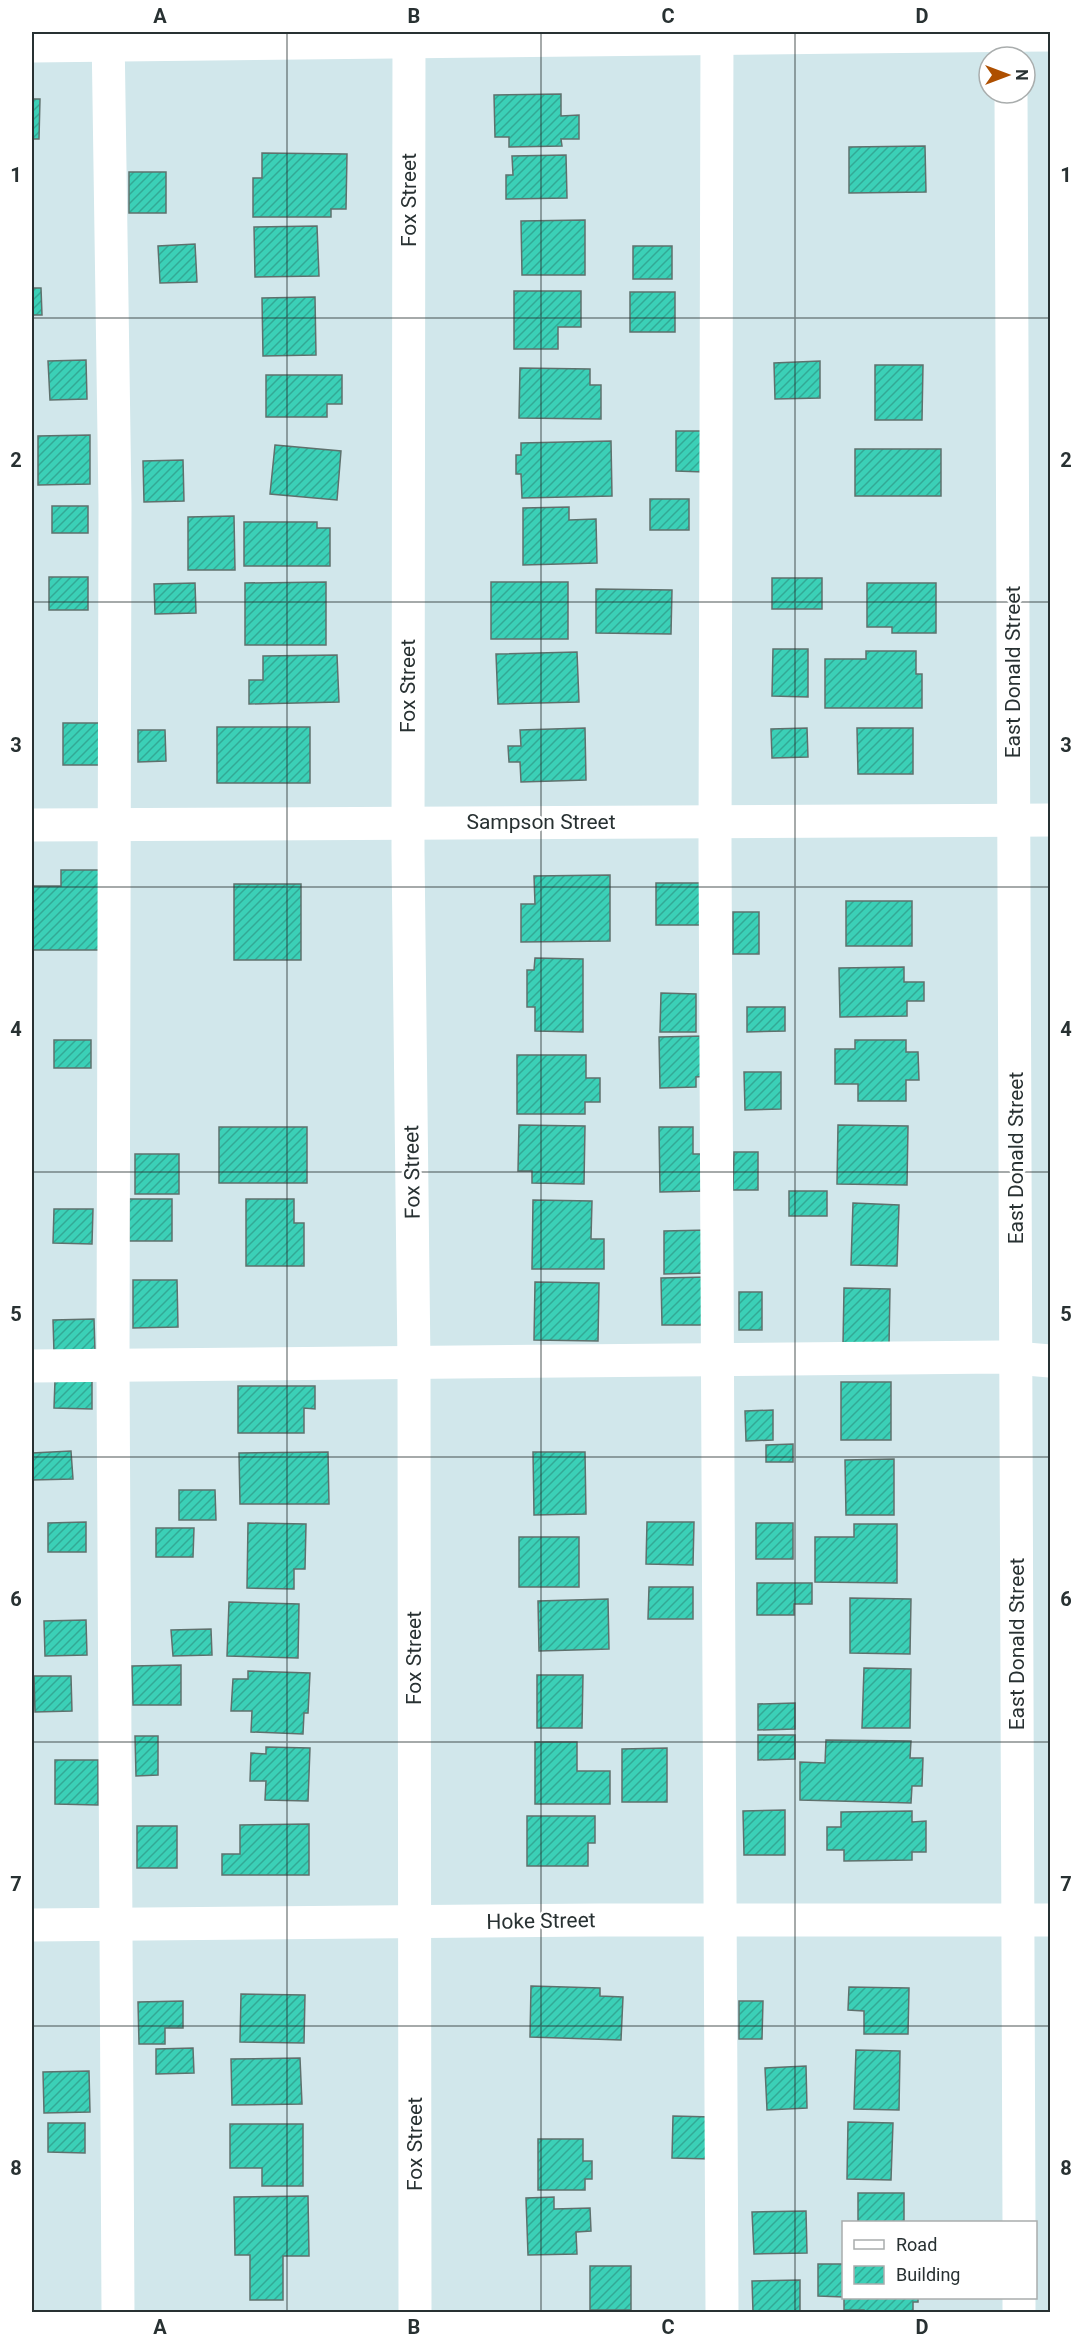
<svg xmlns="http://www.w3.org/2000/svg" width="1082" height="2344" font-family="Roboto,sans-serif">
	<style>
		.building { fill: url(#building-hatch); stroke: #5f716d; stroke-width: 1.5 }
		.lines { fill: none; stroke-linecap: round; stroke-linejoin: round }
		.minor { stroke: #fff; stroke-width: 33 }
		.grid { fill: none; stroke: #283132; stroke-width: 1.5; stroke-opacity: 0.55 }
		.labels { text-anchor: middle; stroke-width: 5; stroke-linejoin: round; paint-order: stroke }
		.street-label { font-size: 21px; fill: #283132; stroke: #fff }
		.neatline { fill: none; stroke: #283132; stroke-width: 2 }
		.grid-label { font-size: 20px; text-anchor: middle; font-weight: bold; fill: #283132 }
	</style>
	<defs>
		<pattern id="building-hatch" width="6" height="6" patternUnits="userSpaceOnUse" patternTransform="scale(1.5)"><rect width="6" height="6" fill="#3bd0b7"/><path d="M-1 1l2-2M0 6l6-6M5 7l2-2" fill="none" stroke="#32a995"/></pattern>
	</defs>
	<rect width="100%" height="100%" fill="#d1e7eb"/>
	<g class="building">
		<path d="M561,94v22l18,-1v24h-18l1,7 -53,1v-10h-14l-1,-42z"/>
		<path d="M32,99h8l-1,40h-7z"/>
		<path d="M925,146l1,46 -77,1v-46z"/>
		<path d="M262,153l85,1 -1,55h-15v8h-78v-39h9z"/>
		<path d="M566,155l1,43 -61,1v-24h7l-1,-19z"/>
		<rect x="129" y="172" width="37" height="41"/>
		<path d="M585,220v55h-63l-1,-54z"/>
		<path d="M317,226l2,50 -64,1 -1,-50z"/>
		<path d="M195,244l2,38 -37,1 -2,-37z"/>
		<rect x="633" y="246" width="39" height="33"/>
		<path d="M32,288h9l1,27h-10z"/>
		<path d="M514,291h67v36h-23v22h-44z"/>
		<rect x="630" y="292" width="45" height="40"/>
		<path d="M315,297l1,58 -53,1 -1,-58z"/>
		<path d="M86,360l1,39 -37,1 -2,-39z"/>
		<path d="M820,361v37l-45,1 -1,-36z"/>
		<path d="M875,365h48l-1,55h-47z"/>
		<path d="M520,368l70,1v16h11v34l-82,-1z"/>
		<path d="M266,375h76v29h-15v13h-61z"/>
		<path d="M676,431h28v41l-28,-1z"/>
		<path d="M90,435v49l-52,1v-49z"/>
		<path d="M611,441l1,55 -90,2 -1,-24h-5v-19h5v-12z"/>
		<path d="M275,445l66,6 -4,49 -67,-6z"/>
		<rect x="855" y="449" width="86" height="47"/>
		<path d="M183,460l1,41 -40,1 -1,-41z"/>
		<rect x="650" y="499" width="39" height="31"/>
		<rect x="52" y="506" width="36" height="27"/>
		<path d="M569,507v13l27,-1 1,44 -74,2v-57z"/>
		<path d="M234,516l1,54h-47v-53z"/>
		<path d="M244,522h73v6h13v38h-86z"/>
		<rect x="49" y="577" width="39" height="33"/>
		<rect x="772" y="578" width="50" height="31"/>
		<path d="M326,582v63h-81v-62z"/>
		<rect x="491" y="582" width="77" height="57"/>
		<path d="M195,583l1,30 -41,1 -1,-30z"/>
		<path d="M867,583h69v50h-44v-6h-25z"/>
		<path d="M596,589l76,1 -1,44 -75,-1z"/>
		<path d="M773,649h35v48l-36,-1z"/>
		<path d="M866,651h50v23h6v34h-97v-49h41z"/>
		<path d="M577,652l2,50 -81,2 -2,-50z"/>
		<path d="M337,655l2,47 -90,2v-24h14v-24z"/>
		<rect x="63" y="723" width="39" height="42"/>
		<rect x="217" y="727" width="93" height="56"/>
		<path d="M585,728l1,52 -65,2 -1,-20h-11l-1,-16h13l-1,-16z"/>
		<path d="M807,728l1,29 -36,1 -1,-29z"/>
		<path d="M857,728h56v46h-55z"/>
		<path d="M138,730h27l1,31 -28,1z"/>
		<path d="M61,870h38v80h-67v-64h29z"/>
		<path d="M610,875v66l-89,1v-38h14l-1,-28z"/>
		<rect x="656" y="883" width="50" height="42"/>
		<rect x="234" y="884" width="67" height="76"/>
		<rect x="846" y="901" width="66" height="45"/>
		<rect x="733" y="912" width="26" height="42"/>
		<path d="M535,958l48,1v73l-48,-1v-24h-8v-37h7z"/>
		<path d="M904,967v15h20v19h-17v15l-67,1 -1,-49z"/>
		<path d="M661,993l35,1v38h-36z"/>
		<path d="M747,1007h38v24l-38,1z"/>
		<path d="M706,1036l1,40 -11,1v10l-36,1 -1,-51z"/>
		<rect x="54" y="1040" width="37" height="28"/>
		<path d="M855,1040h51v12h12l1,28h-13v21h-48v-17h-23v-35h20z"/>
		<path d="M517,1055h69v23h14v24h-15v12h-68z"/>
		<path d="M744,1072h37v37l-36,1z"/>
		<path d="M519,1125l66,1 -1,58 -52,-1v-12h-14z"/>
		<path d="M838,1125l70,1 -1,59 -70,-1z"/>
		<rect x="219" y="1127" width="88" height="56"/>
		<path d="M659,1127h34v27h11l1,37 -45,1z"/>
		<path d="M734,1152h24v38h-25z"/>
		<rect x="135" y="1154" width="44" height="40"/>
		<rect x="789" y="1191" width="38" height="25"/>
		<rect x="129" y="1199" width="43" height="42"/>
		<path d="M246,1199h48v24h10v43h-58z"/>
		<path d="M533,1200l59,1 -1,38h13v30h-72z"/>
		<path d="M853,1203l46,2 -2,61 -46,-1z"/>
		<path d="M54,1209h39l-1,35 -39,-1z"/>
		<path d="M708,1230l1,43 -45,1v-43z"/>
		<path d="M709,1277l1,48h-48l-1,-47z"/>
		<path d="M133,1280h44l1,47 -45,1z"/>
		<path d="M535,1282l64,1 -1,58 -64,-1z"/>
		<path d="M844,1288l46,1 -1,56h-46z"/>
		<rect x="739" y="1292" width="23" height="38"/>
		<path d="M94,1319l1,33 -41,1 -1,-33z"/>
		<path d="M55,1380l37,1v28l-38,-1z"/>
		<rect x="841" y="1382" width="50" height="58"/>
		<path d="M238,1386h77v23l-11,-1v25h-66z"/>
		<path d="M773,1410v30l-27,1 -1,-30z"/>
		<path d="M793,1444v18h-27v-17z"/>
		<path d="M71,1451l2,28 -41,1v-27z"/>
		<path d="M328,1452l1,52h-89l-1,-51z"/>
		<path d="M533,1452h52l1,62 -52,1z"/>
		<path d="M894,1459v56h-48l-1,-55z"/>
		<path d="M179,1490h36l1,30h-37z"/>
		<path d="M86,1522v30h-38v-29z"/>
		<path d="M647,1522h47l-1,43 -47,-1z"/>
		<path d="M248,1523l58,1 -1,45h-11v20l-47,-1z"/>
		<rect x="756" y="1523" width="37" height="36"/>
		<path d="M854,1524h43v59l-82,-1v-45h39z"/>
		<path d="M156,1528h38l-1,29h-37z"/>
		<rect x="519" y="1537" width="60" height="50"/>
		<path d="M757,1583h55v21h-18v11h-37z"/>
		<path d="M649,1587h44v32h-45z"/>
		<path d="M850,1598l61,1 -1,55 -60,-1z"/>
		<path d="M608,1599l1,50 -70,2 -1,-50z"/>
		<path d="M229,1602l70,2 -1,54 -71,-2z"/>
		<path d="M86,1620l1,35 -42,1 -1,-35z"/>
		<path d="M211,1629l1,26 -39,1 -2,-26z"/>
		<path d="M181,1665v40h-48l-1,-39z"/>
		<path d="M864,1668l47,1 -1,59h-48z"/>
		<path d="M248,1671l62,2 -2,40h-4l-1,21 -52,-2 1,-21h-21l2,-32h15z"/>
		<path d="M537,1675h46l-1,53h-45z"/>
		<path d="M34,1676h37l1,35 -37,1z"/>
		<path d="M795,1703v26l-37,1v-26z"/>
		<path d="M758,1735h37v24l-37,1z"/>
		<path d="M135,1736h23v39l-22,1z"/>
		<path d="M826,1740l85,1 -1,17h13l-1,28h-10l-1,17 -111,-3v-38l25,1z"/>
		<path d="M535,1742h42v29h33v33h-75z"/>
		<path d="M266,1747l44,1 -2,53 -43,-1 1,-19h-16l1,-28 15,1z"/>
		<path d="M667,1748v54h-45v-53z"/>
		<path d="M55,1760h43v45l-43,-1z"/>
		<path d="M785,1810v45h-41l-1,-44z"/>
		<path d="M912,1811v11l14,-1v31h-14v8l-68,1v-11h-17v-23h14v-15z"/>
		<path d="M527,1816h68v27h-7v23h-61z"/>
		<path d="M309,1824v51h-87v-21h18v-29z"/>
		<rect x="137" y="1826" width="40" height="42"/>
		<path d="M531,1986l69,2v8l23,1 -2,43 -91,-3z"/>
		<path d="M849,1987l60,1 -1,46h-44v-23l-16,-1z"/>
		<path d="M241,1994l64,1 -1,48 -64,-1z"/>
		<path d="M183,2001v27h-18v16h-26l-1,-42z"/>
		<path d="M739,2001h24l-1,38h-23z"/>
		<path d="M193,2048l1,25 -38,1v-25z"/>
		<path d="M856,2050l44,1 -1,59 -45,-1z"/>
		<path d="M300,2058l2,46 -70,1 -1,-46z"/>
		<path d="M806,2066l1,42 -40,2 -2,-42z"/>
		<path d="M89,2071l1,41 -46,1 -1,-41z"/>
		<path d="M673,2116l39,1 -1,42 -39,-1z"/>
		<path d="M848,2122l45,1 -2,57 -44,-1z"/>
		<path d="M48,2123h37v30l-37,-1z"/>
		<path d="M230,2124h73v62h-41v-18h-32z"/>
		<path d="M538,2139h45v22h9v18h-7v11h-47z"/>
		<rect x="858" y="2193" width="46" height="29"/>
		<path d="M308,2196l1,60h-26v44h-33v-45h-15l-1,-58z"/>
		<path d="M554,2197v12l36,-1 1,23 -15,1 1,22 -49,1 -2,-57z"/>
		<path d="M806,2211l1,42 -53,1 -2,-42z"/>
		<path d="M818,2264h26v33l-26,-1z"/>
		<rect x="590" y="2266" width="41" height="44"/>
		<path d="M800,2280v32h-47l-1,-31z"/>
		<path d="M844,2298h74v4h-5v10h-49v-2h-20z"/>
	</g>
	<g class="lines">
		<g class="minor">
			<path d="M108,32l7,472 -2,861 5,947"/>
			<path d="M409,32l-1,819 6,513 1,948"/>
			<path d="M717,32l-2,816 7,1464"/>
			<path d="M32,46l1018,-11"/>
			<path d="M1011,93l8,2129"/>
			<path d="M32,825l1018,-5"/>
			<path d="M32,1366l970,-9 48,4"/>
			<path d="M32,1925l569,-5h449"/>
			<path d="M1019,2298v14"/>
		</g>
	</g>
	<path class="grid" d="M287,32v2280M541,32v2280M795,32v2280M32,318h1018M32,602h1018M32,887h1018M32,1172h1018M32,1457h1018M32,1742h1018M32,2026h1018"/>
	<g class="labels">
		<g class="street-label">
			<text transform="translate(409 200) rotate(-90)" y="7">Fox Street</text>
			<text transform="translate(1013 672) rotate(-90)" y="7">East Donald Street</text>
			<text transform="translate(408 686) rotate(-90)" y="7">Fox Street</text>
			<text x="541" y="829">Sampson Street</text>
			<text transform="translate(1016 1158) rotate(-90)" y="7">East Donald Street</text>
			<text transform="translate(412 1172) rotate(-91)" y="7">Fox Street</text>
			<text transform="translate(1017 1644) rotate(-90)" y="7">East Donald Street</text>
			<text transform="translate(414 1658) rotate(-90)" y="7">Fox Street</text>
			<text transform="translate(541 1921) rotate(-1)" y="7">Hoke Street</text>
			<text transform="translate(415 2144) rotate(-90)" y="7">Fox Street</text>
		</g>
	</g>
	<rect width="1082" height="2344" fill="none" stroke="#ffffff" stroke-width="66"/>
	<rect x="842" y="2221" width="195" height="78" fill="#ffffff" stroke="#a9adad" stroke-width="1.5"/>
	<rect x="854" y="2240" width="30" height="9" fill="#ffffff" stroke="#a9adad" stroke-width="1.5"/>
	<text x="896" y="2251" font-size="18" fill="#283132">Road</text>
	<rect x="854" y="2266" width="30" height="18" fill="url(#building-hatch)" stroke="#a9adad" stroke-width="1.5"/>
	<text x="896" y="2281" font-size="18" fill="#283132">Building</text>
	<g transform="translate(1007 75) rotate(90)"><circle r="28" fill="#ffffff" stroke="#a9adad" stroke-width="1.5"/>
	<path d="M0-4.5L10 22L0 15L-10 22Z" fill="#ae4f00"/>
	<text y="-9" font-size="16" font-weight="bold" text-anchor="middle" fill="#283132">N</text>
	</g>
	<rect x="33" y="33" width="1016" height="2278" class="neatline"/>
	<g class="grid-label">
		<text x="160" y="23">A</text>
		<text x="414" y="23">B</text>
		<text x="668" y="23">C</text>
		<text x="922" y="23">D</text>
		<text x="16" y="182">1</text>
		<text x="1066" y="182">1</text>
		<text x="16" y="467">2</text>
		<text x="1066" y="467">2</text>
		<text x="16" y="752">3</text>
		<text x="1066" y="752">3</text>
		<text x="16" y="1036">4</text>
		<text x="1066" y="1036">4</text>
		<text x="16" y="1321">5</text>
		<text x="1066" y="1321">5</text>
		<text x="16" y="1606">6</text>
		<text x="1066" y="1606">6</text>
		<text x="16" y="1891">7</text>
		<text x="1066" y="1891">7</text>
		<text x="16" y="2175">8</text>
		<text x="1066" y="2175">8</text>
		<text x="160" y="2334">A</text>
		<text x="414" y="2334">B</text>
		<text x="668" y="2334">C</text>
		<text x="922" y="2334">D</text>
	</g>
</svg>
